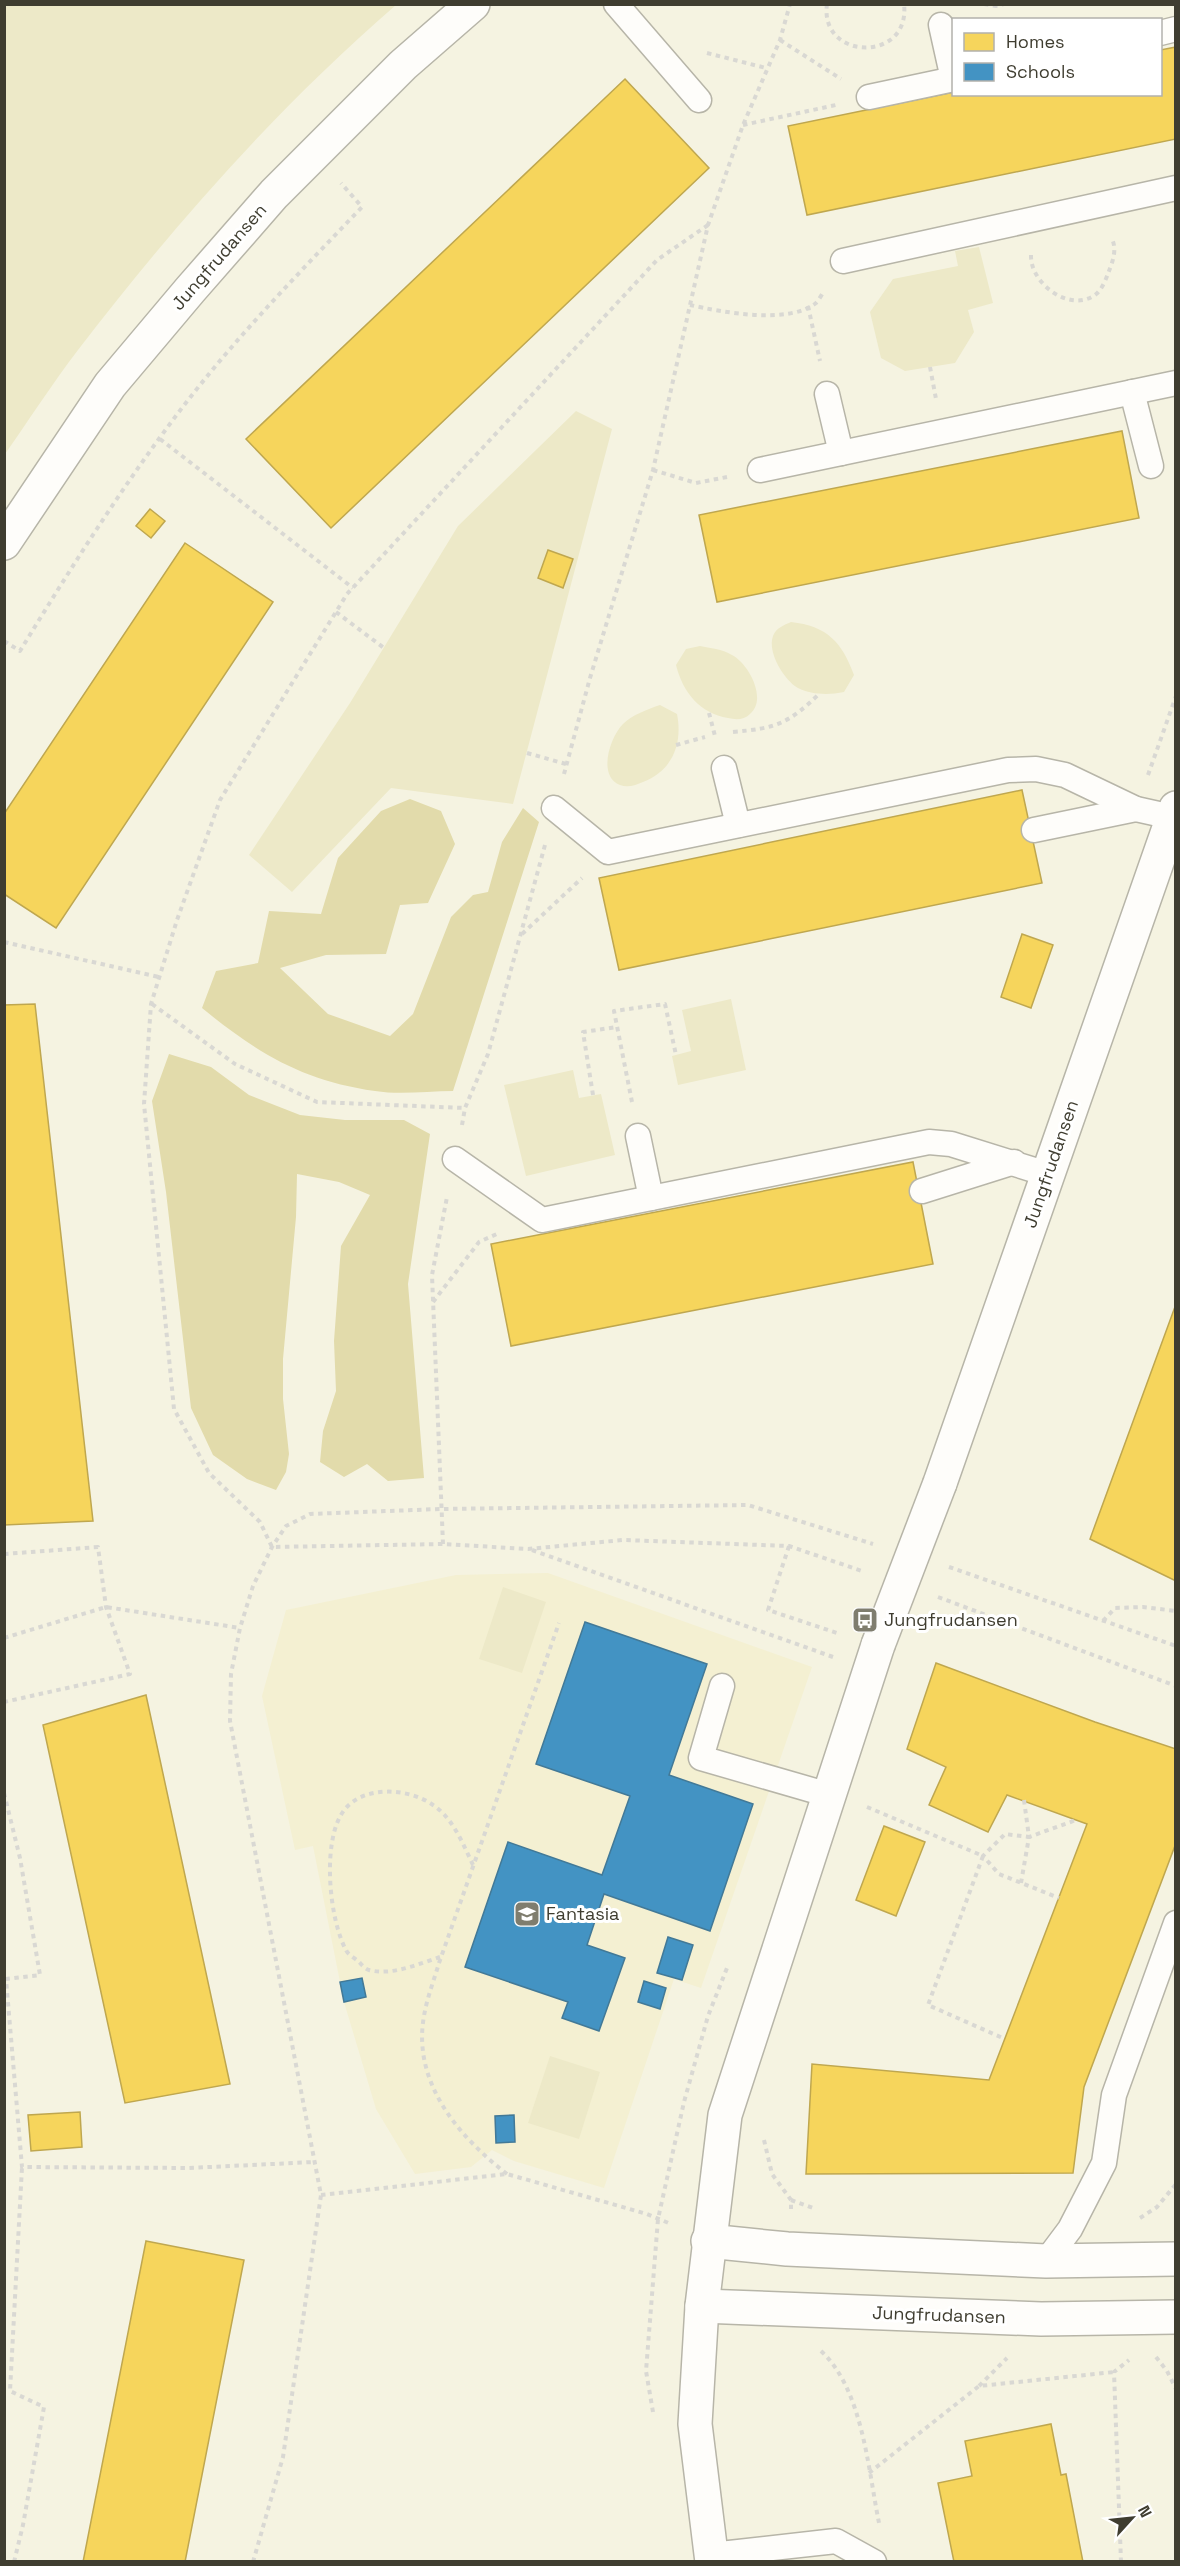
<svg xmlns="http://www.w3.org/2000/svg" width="1180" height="2566" font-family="'Space Grotesk',sans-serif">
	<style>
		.built { fill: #f4f0d2 }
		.green { fill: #ede9c8 }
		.forest { fill: #e2dbab }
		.homes { fill: #f6d55c; stroke: #bfa74f; stroke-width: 1.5 }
		.schools { fill: #4393c3; stroke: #427997; stroke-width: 1.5 }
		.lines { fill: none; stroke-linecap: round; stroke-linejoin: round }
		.lane-casing { stroke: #b7b5a8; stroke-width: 27 }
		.street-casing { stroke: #b7b5a8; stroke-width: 36 }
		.path { stroke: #d9d8d3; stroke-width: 4; stroke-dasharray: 4.5 4.5; stroke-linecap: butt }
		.lane { stroke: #fefdfa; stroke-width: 24 }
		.street { stroke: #fefdfa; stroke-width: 33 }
		.street-bridge-casing { stroke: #b7b5a8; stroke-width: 36; stroke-linecap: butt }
		.street-bridge { stroke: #fefdfa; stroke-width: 33 }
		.labels { text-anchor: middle; stroke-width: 6; stroke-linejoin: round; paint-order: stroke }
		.street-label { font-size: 18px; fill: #3f3d30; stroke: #fff }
		.poi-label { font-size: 18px; fill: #3f3d30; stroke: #fff; text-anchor: start }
	</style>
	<rect width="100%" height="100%" fill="#f5f3e1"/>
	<path class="built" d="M548,1573l264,94 -111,321 -27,-9 -70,209 -90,-27 -22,-11 -21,17 -56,7 -39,-65 -32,-107 -31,-156 -18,4 -33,-154 24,-86 170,-35z"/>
	<g class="green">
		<path d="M5,4l391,1c-118,102 -223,221 -318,345 -26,34 -49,70 -73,104z"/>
		<path d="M979,247l14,56 -25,7 6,22 -19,31 -50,8 -24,-13 -11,-46 23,-33 65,-13 -3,-15z"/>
		<path d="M576,411l36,18 -99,375 -122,-16 -99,104 -43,-37 101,-152 108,-177z"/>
		<path d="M791,622c36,4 51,20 63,53l-10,17c-15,3 -32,3 -46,-4 -14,-8 -31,-36 -25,-52 3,-8 11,-11 18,-14z"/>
		<path d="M700,646c10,2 22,3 32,9 16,8 36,44 18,59 -6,6 -14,6 -22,4 -28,-5 -45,-25 -52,-53l10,-16z"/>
		<path d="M660,705l17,9c6,30 -5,57 -34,68 -7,3 -15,6 -23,3 -23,-9 -10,-48 3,-61 9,-9 25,-15 37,-19z"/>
		<path d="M731,999l15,71 -68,15 -6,-29 19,-5 -9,-41z"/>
		<path d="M573,1070l6,28 22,-4 14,61 -89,21 -22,-91z"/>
		<path d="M503,1587l43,15 -24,71 -43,-14z"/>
		<path d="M550,2056l50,16 -21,67 -51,-16z"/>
	</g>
	<g class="forest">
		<path d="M410,799l31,12 14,33 -27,59 -28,2 -14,49 -60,1 -46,13 48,46 62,22 23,-22 38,-97 22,-22 15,-3 14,-50 21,-34 16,14 -86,269c-25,0 -53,4 -78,0 -72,-10 -118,-38 -173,-83l14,-37 42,-8 11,-52 52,3 17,-56 43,-47z"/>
		<path d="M169,1054l42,13 38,28 51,20 45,5h59l26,14 -22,150 16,194 -36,3 -21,-17 -23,13 -24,-15 3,-31 13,-40 -2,-50 7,-95 29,-51 -31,-13 -42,-8 -1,43 -13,142v40l6,55 -3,18 -10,18 -29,-11 -34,-24 -22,-47 -25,-216 -14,-91z"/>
	</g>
	<g class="homes">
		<path d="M1176,47v92l-369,76 -19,-89 166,-34v2h206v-44z"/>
		<path d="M625,79l84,89 -378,360 -85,-89z"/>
		<path d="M1122,431l17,87 -422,84 -18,-87z"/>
		<path d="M150,509l15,12 -14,17 -15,-12z"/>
		<path d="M185,543l88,59 -217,326 -52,-34v-80z"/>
		<path d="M548,550l25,9 -10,29 -25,-10z"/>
		<path d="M1022,790l20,93 -423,87 -20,-92z"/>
		<path d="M1022,934l31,11 -22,63 -30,-11z"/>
		<path d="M35,1004l58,517 -89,4v-520z"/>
		<path d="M913,1162l20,102 -422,82 -20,-102z"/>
		<path d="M1176,1304v277l-86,-42z"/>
		<path d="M936,1663l159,59 81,27v94l-92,244 -11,86 -267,1 6,-110 177,16 98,-256 -80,-29 -19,37 -59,-27 17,-38 -39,-18z"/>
		<path d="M146,1695l84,389 -105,19 -82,-378z"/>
		<path d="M884,1826l41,16 -29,74 -40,-16z"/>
		<path d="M80,2112l2,35 -51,4 -3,-36z"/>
		<path d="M146,2241l98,19 -59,302h-102z"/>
		<path d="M1051,2424l10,51 5,-1 17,88h-129l-16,-79 34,-7 -7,-35z"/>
	</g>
	<g class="schools">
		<path d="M585,1622l122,42 -38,111 84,29 -43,127 -106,-37 -17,51 38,13 -26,73 -37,-13 6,-16 -103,-35 43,-125 94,33 28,-79 -94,-32z"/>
		<path d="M668,1937l25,8 -11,35 -25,-7z"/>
		<path d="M362,1978l4,19 -22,5 -4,-20z"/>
		<path d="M644,1981l22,7 -6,21 -22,-7z"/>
		<path d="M514,2115l1,27 -19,1 -1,-27z"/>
	</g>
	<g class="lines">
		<g class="lane-casing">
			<g id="lane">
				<path d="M616,4l83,96"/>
				<path d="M941,25l12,54"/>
				<path d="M1160,33l16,-4"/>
				<path d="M869,97l85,-18"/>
				<path d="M843,261l333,-73"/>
				<path d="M1132,392l19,74"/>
				<path d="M827,394l14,59"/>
				<path d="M760,470l416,-87"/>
				<path d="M724,768l14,57"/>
				<path d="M554,808l54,44 400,-82 28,-1 29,6 71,34 36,8"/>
				<path d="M1034,830l102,-21"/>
				<path d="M638,1136l13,62"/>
				<path d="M455,1159l87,61 387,-78 22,2 96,30"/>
				<path d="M922,1191l92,-29"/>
				<path d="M722,1686l-21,72 128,37"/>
				<path d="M1046,2261l24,-32 34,-66 10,-68 62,-172"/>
				<path d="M711,2555l125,-14 38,21"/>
			</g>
		</g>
		<g class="street-casing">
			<g id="street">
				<path d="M4,543l106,-158 80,-95 84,-96 129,-129 70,-61"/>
				<path d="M940,1483l236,-675"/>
				<path d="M708,2241l79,8 259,12 130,-2"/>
				<path d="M702,2306l339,13 135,-2"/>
				<path d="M712,2562l-17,-138 7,-118 23,-191 153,-470"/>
			</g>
		</g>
		<g class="path">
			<path d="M827,4c-8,57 84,59 77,0"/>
			<path d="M984,4l12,2 8,-2"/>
			<path d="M780,40l61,39"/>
			<path d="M707,53l59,15"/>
			<path d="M743,125l93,-20"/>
			<path d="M708,225l-51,35 -310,334 -127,206 -43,120 -26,84 -7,100 30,305 35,64 51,49 12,25 171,-3 85,5 95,-9 166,6 73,25"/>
			<path d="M1031,255c-1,28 38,58 64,40 7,-5 11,-16 14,-24 4,-10 8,-22 3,-32"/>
			<path d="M690,305c32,7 98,20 126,-2 3,-3 6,-9 8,-12"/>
			<path d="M808,306l12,55"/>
			<path d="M930,367l6,32"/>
			<path d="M160,439l193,149"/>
			<path d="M653,470l43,13 31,-6"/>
			<path d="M336,612l48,36"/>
			<path d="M4,641l16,10c52,-85 105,-169 165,-247 54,-70 116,-133 177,-197l-21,-24"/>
			<path d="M709,713l6,23"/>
			<path d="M733,732c44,-4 55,-8 87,-39"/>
			<path d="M676,745l29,-8"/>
			<path d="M527,753l39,11"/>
			<path d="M564,774l26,-96 63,-208 55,-245 35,-100 37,-85 10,-36"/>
			<path d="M1148,775l28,-79"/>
			<path d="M522,934l60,-56"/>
			<path d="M4,942l155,35"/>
			<path d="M152,1004l83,60 82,38 148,6"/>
			<path d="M593,1095l-10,-63 34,-5"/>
			<path d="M632,1102l-18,-91 51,-7 11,51"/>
			<path d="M462,1125l3,-17 23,-54 57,-209"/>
			<path d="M433,1302l46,-60 20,-9"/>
			<path d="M443,1544l-11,-269 15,-78"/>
			<path d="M789,1546l-21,64 72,24"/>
			<path d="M532,1550l301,107"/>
			<path d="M4,1554l94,-7 8,60 24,67 -126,28"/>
			<path d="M949,1567l227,79"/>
			<path d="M938,1597l238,89"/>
			<path d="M1103,1621l12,-13 28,-1 33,4"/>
			<path d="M4,1638l102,-31 134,21"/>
			<path d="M4,1793l16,65 20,117 -34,4 16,188 167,1 125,-6"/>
			<path d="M1024,1800l5,37 -24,-3 -22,22 16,18 60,24"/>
			<path d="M867,1807l116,49 -55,149 77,34"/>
			<path d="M1021,1883l8,-46 47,-17"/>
			<path d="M440,1957c-22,7 -48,19 -71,13 -4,-1 -7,-5 -10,-8 -4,-4 -11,-7 -13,-12 -17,-31 -25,-112 -1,-141 20,-24 64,-21 88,-4 20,13 30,39 40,60"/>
			<path d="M764,2140l8,34 19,26v9"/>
			<path d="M507,2174c-49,-38 -95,-92 -83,-158 3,-18 10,-36 15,-53l120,-340"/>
			<path d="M321,2195l186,-21 140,40 24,10"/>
			<path d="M791,2200l22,8"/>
			<path d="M1140,2218l17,-11 19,-23"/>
			<path d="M821,2351c42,39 47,118 58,172"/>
			<path d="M1156,2357l11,14 9,18"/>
			<path d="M979,2386l28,-28"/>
			<path d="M653,2412l-7,-41 12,-152 26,-117 24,-86 19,-48"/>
			<path d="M869,2473l110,-87 135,-14"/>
			<path d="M14,2562l9,-37 21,-118 -34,-16 12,-224"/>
			<path d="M253,2562l30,-105 38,-262 -91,-474 1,-47 9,-46 13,-42 19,-39 14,-21 24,-12 130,-5 308,-4 125,39"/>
			<path d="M1121,2562l-7,-190 15,-12"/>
		</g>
		<use href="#lane" class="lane"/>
		<use href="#street" class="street"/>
		<g class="street-bridge-casing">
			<path id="street-bridge" d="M878,1645l62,-162"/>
		</g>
		<use href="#street-bridge" class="street-bridge"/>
	</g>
	<defs>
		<g id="bus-square" transform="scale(1.35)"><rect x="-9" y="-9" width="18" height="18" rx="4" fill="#7f7d6e" stroke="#fff"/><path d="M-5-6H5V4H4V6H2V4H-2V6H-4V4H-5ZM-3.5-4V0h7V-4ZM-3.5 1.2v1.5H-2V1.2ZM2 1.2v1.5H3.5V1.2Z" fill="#fff"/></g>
		<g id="school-square" transform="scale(1.35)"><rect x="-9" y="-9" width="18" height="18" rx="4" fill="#7f7d6e" stroke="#fff"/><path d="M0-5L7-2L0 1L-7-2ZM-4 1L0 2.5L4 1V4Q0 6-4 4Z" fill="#fff"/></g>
	</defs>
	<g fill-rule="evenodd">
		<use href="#bus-square" x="865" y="1620"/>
		<use href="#school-square" x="527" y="1914"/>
	</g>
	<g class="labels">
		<g class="street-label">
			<text transform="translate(219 257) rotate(-49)" y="6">Jungfrudansen</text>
			<text transform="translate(1051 1164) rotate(-71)" y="6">Jungfrudansen</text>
			<text transform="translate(939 2315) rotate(2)" y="6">Jungfrudansen</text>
		</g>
		<g class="poi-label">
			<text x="884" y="1626">Jungfrudansen</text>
			<text x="546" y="1920">Fantasia</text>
		</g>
	</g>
	<rect width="1180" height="2566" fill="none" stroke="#3f3d30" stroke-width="12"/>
	<rect x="952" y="18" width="210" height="78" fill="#ffffff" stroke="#b2b1ac" stroke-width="1.5"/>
	<rect x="964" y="33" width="30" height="18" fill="#f6d55c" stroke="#b2b1ac" stroke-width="1.5"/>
	<text x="1006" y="48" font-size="18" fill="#3f3d30">Homes</text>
	<rect x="964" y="63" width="30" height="18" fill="#4393c3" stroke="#b2b1ac" stroke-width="1.5"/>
	<text x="1006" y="78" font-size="18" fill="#3f3d30">Schools</text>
	<g transform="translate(1132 2518) rotate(63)" stroke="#ffffff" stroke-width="4.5" paint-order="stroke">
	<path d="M0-4.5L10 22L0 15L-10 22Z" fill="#3f3d30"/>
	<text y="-9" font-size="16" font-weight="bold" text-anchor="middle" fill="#3f3d30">N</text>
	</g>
</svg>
